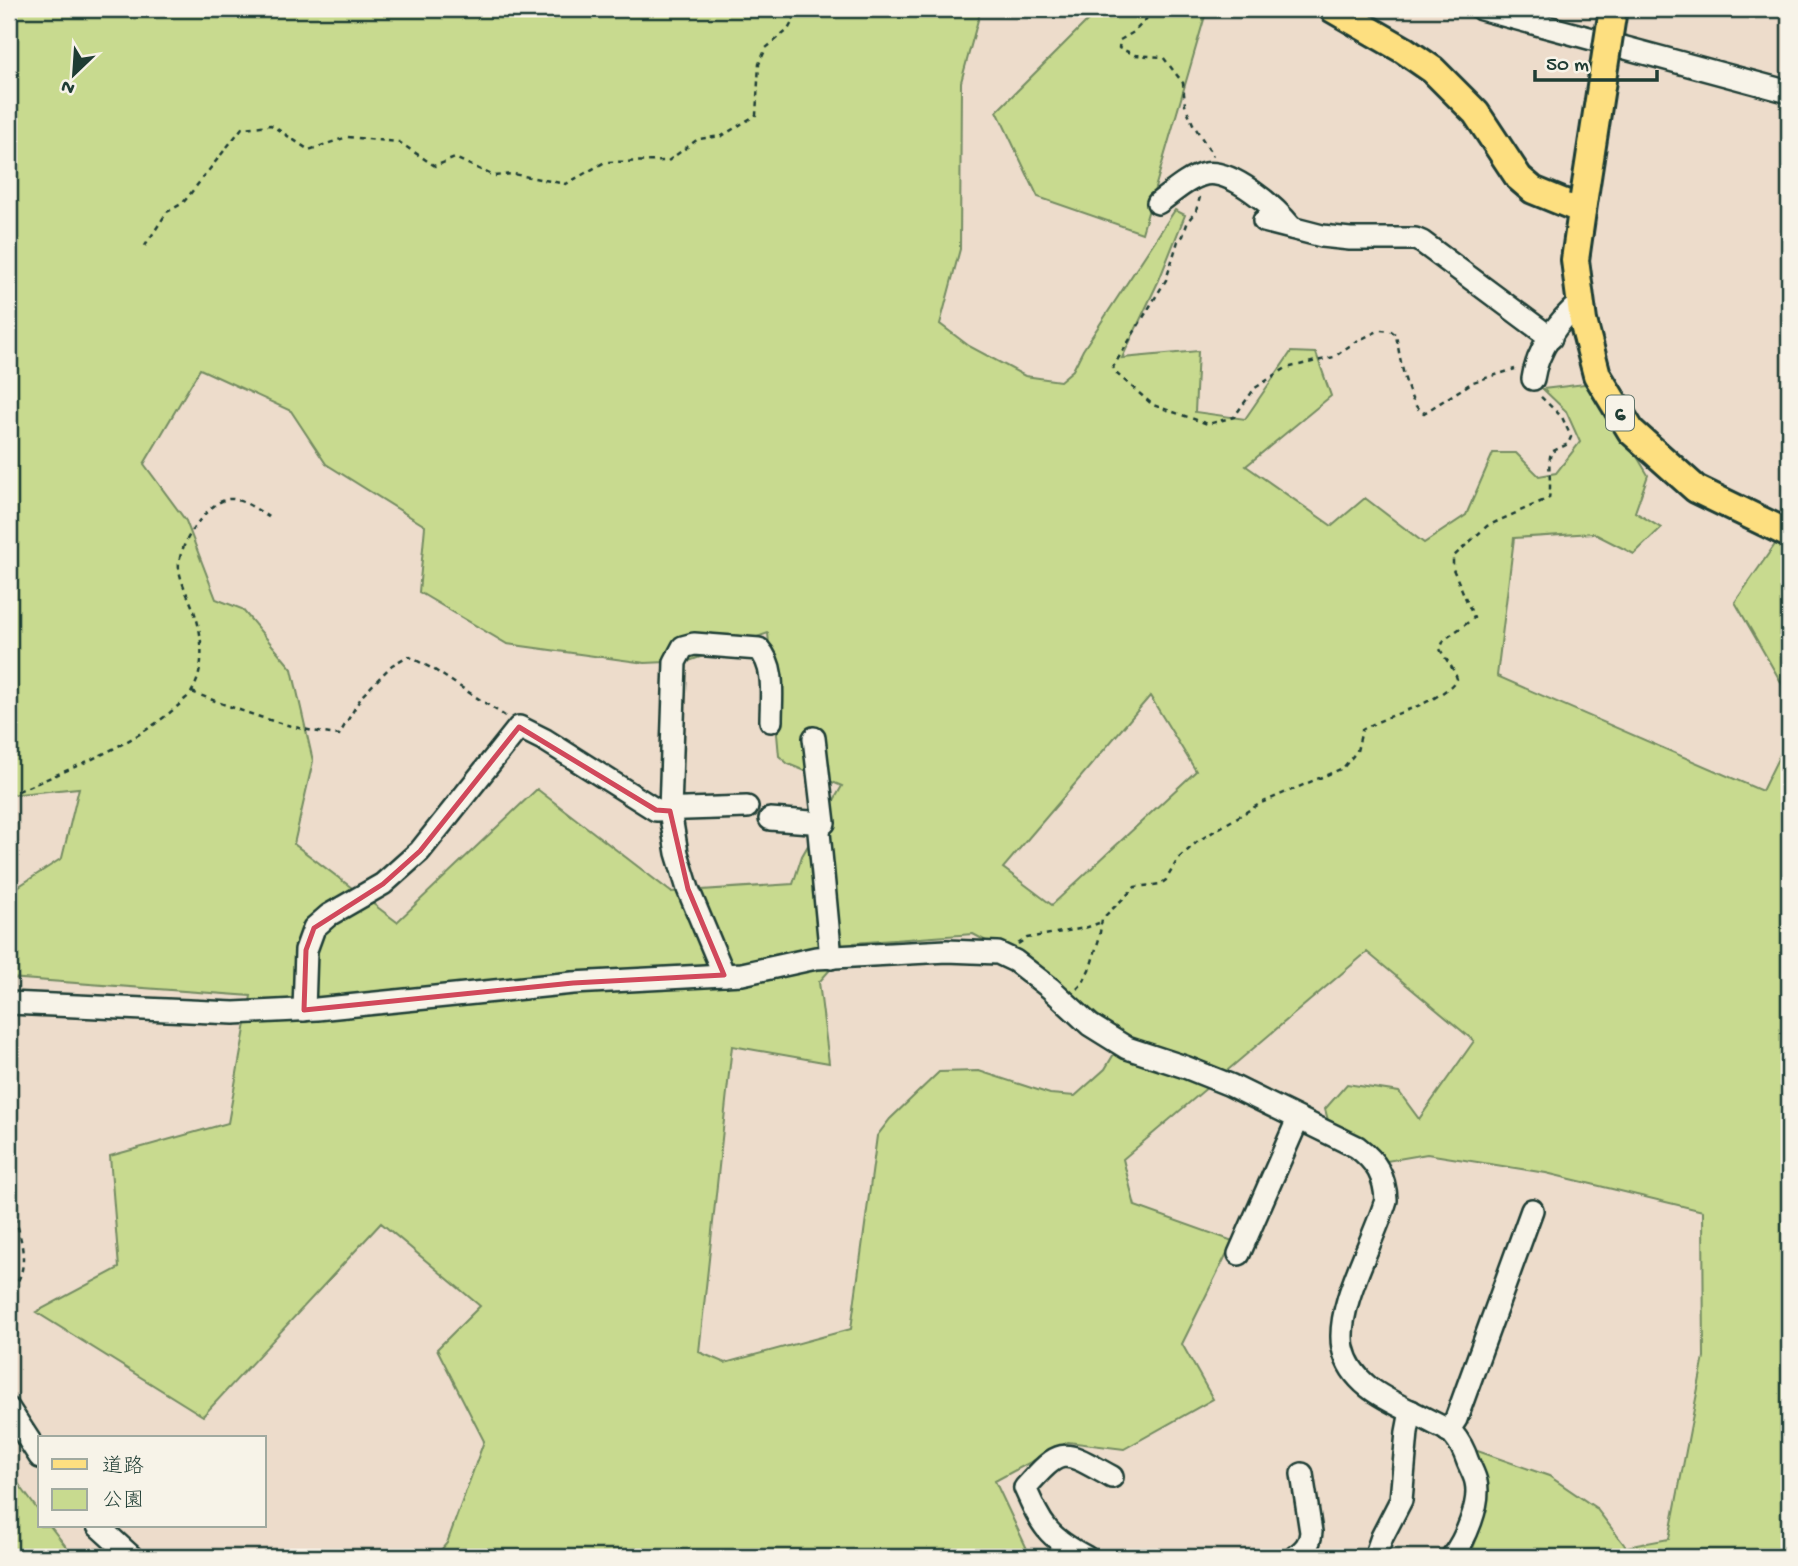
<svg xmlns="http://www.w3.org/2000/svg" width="1798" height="1566" font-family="'Gochi Hand','Klee One',sans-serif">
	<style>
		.green { fill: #c8da8f; stroke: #748c62; stroke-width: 2; fill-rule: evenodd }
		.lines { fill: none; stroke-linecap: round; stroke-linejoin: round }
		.minor-casing { stroke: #1f3d34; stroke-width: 26 }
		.major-casing { stroke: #1f3d34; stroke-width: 32 }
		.path { stroke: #1f3d34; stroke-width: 2.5; stroke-dasharray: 5 5; stroke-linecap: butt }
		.minor { stroke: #f7f3e8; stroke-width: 21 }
		.major { stroke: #fddf80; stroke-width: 26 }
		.major-bridge-casing { stroke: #1f3d34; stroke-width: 32; stroke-linecap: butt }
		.major-bridge { stroke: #fddf80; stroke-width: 26 }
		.marked { fill: none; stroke: #d1495b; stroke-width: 5; stroke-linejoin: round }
		.labels { text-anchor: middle; stroke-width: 5; stroke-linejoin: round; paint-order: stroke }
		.shield { fill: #f7f3e8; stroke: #60746a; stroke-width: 2 }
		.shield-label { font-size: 21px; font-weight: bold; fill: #1f3d34 }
	</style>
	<rect width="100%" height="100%" fill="#eddccb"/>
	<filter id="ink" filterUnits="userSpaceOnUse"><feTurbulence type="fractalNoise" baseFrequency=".0143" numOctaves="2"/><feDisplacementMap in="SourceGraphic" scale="14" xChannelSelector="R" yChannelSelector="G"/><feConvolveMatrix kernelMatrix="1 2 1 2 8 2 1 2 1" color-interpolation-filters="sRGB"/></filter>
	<g filter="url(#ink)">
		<g class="green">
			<path d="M9,9h972l-20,73 -1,167 -20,75 29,22 56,30 35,5 13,-11 10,-20 92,-140 10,5 -26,65 -37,78 76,-7 -3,61 50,7 46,-67 25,1 15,43 -85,70 86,60 33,-28 59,45 42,-28 27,-62h23l23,23 17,-3 24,-31 -14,-31 -23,-22 50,-6 55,92 -13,37 26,16 -27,26 -41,-21 -79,5 -17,138 265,115 27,-55v821h-319l11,-31 3,-47 -15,-31 80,28 47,32 30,39 43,-8 35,-182 -1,-146 -157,-38 -119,-19 -46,8 -51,-34 -5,-19 22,-25 52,8 20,27 55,-78 -107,-89 -244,207 12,47 98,35 -51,103 31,55 -89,50 -56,-7 -73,39 32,68 12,8h-604l12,-14 37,-102 -47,-92 43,-43 -99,-83 -178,193 -167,-104 83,-44 -9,-112 118,-33 23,-127 -242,-18v-89l7,-1 46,-30 17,-70 -70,7zM200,369l91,42 35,53 99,62 -6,66 88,52 138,19 44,-2 79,-28 11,123 9,8 54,22 -40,70 -9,28 -122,8 -134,-103 -140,133 -103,-78 19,-83 -21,-92 -50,-60 -26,-10 -30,-78 -42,-57zM1150,696l46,75 -144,134 -49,-37zM973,934l75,40 76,63 -19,32 -30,27 -25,-2 -71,-23 -40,1 -49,47 -13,17 -26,193 -126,34 -26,-11 33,-306 97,17 -10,-81 35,-39z"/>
			<path d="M1099,9h108l-65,224 -104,-36 -41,-86z"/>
			<path d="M1776,543l13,7v146l-54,-94z"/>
			<path d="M9,1471l31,42v13h10l24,31h-65z"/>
		</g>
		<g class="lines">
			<g class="minor-casing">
				<g id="minor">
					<path d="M1481,9l308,83"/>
					<path d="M1158,203c14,-10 30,-25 47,-29 27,-5 71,34 87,54"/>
					<path d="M1264,221l58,15 28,3h65l7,3 129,96"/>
					<path d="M1533,379c4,-28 25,-59 47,-76"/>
					<path d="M770,819l54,4 -10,-85"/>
					<path d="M818,822l13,136"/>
					<path d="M724,975l-36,-86 -11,-36 -7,-42 5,-149 8,-15 11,-3 65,5c17,18 12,48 12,72"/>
					<path d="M9,1003l225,10 83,-4 256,-26 169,-9 74,-16 131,-7 51,2 17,8 35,27 40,37 37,23 58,19 45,18 127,62c20,15 28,30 29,53 -12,42 -51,106 -43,148 9,42 54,55 87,73 7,4 18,8 23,13 7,8 12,19 15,28 3,7 7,14 8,20 5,22 -11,58 -24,75"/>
					<path d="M304,1010l2,-60 8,-22 15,-13 54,-31 37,-33 99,-124 26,13 111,70 91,-3"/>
					<path d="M1239,1254l59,-135"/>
					<path d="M9,1409l31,48"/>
					<path d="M1448,1431l8,-12 76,-209"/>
					<path d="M98,1526l34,31"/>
					<path d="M1086,1557c-39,-20 -44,-31 -61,-69 38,-43 38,-38 87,-11"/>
					<path d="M1295,1557c9,-7 15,-12 16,-25l-9,-58"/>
					<path d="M1375,1557l7,-20 19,-37 6,-68 4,-21"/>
				</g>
			</g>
			<g class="major-casing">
				<g id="major">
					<path d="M1333,9l71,41 29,20 43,43 43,65 14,12 49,20"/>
					<path d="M1584,197l-9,63 8,61 14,54 34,56 65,58 93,45"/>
				</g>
			</g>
			<g class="path">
				<path d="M1149,9v7l-15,16 -14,8 -1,8 16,7 28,2 20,26 2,22 8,19 20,32"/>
				<path d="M1200,197l-4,14 -8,10 -5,15 -5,5 -12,39 -53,87 4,7 36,31 55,19 26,-7 21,-29 31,-20 48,-11 21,-15 25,-12 11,1 5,4c3,17 11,72 28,78l49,-31 42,-13"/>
				<path d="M145,246l22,-34 16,-9 59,-75 29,-3 38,25 38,-13 52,5 36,24 20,-8 39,18 19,-2 53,10 39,-22 63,-1 30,-22 24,-3 34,-21 3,-51 7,-16 22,-18 11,-21"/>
				<path d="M192,692c49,19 95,37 147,43l23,-39 30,-31 16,-9 25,13 72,47"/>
				<path d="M9,795c57,-25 126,-49 172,-92 3,-4 9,-7 11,-12 13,-21 11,-55 3,-77 -5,-15 -14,-30 -16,-45 -3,-21 30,-73 54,-70 13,2 26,12 37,19"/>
				<path d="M1018,944l9,-6 58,-10 14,-5"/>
				<path d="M1077,989l6,-6 8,-18 8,-26 3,-20 33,-32 26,-3 5,-4 12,-21 20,-18 63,-38 82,-35 14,-17 5,-21c28,-18 74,-23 95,-51 -3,-11 -12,-20 -17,-30l4,-9 30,-22 -21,-49v-12l34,-31 62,-28c3,-16 -2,-30 2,-46l17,-8 3,-7 -9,-20 -23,-22"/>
				<path d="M9,1082v28"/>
				<path d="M9,1198c8,27 27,73 0,93"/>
			</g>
			<use href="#minor" class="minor"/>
			<use href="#major" class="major"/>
			<g class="major-bridge-casing">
				<path id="major-bridge" d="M1584,197l29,-188"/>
			</g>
			<use href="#major-bridge" class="major-bridge"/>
		</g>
	</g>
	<path class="marked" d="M519,727l137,83 14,1 18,78 36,86 -151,8 -269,27 2,-60 8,-22 69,-44 37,-33z"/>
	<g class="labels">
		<rect class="shield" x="1606" y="395.5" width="28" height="35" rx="5"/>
		<g class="shield-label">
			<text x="1620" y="420">6</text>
		</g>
	</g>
	<rect width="1798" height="1566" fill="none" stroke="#f7f3e8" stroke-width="35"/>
	<rect x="18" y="18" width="1763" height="1531" fill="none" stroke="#1f3d34" stroke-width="2.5" filter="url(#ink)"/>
	<rect x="38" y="1436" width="228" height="91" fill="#f7f3e8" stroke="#a1aaa0" stroke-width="2"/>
	<rect x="52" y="1459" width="35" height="10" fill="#fddf80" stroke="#a1aaa0" stroke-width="2"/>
	<text x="102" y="1472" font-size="21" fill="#1f3d34">道路</text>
	<rect x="52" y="1489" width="35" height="21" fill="#c8da8f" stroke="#a1aaa0" stroke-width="2"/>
	<text x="102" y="1506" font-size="21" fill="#1f3d34">公園</text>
	<g transform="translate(74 74) rotate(205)" stroke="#f7f3e8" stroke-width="5" paint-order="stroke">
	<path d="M0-5L12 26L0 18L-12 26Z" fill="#1f3d34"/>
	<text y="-10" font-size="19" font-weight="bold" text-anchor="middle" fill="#1f3d34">N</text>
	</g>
	<path d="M1535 70v10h122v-10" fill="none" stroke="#1f3d34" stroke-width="3.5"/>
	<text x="1546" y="70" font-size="21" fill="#1f3d34" stroke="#f7f3e8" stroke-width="5" paint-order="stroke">50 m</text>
</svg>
